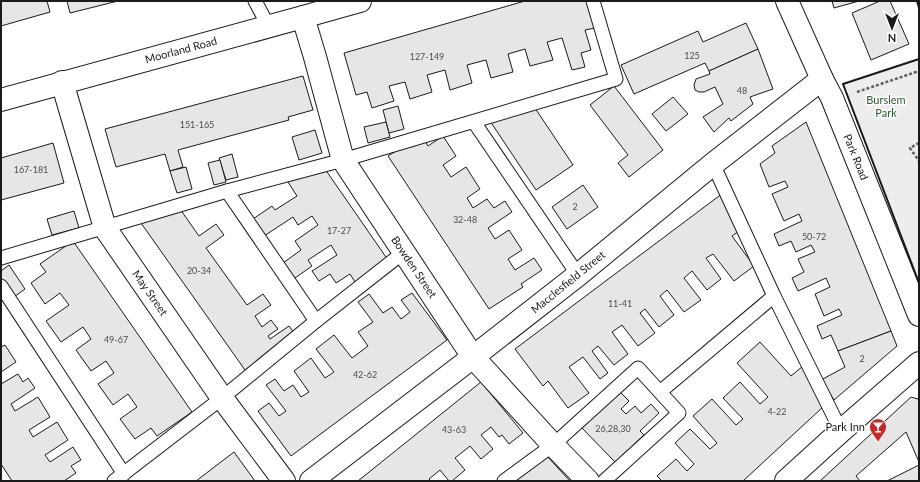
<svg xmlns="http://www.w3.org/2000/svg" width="920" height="482" font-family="Lato,sans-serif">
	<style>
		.built { fill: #ededed; stroke: #6a6a6a }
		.building { fill: #e6e6e6; stroke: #1a1a1a }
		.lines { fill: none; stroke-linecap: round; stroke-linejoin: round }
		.lane-casing { stroke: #1a1a1a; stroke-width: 15 }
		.street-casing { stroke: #1a1a1a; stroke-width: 24 }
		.secondary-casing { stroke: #1a1a1a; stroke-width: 24 }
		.path { stroke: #5f5f5f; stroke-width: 2.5; stroke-dasharray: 3 2; stroke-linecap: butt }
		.lane { stroke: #fff; stroke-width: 13 }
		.street { stroke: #fff; stroke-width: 22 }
		.secondary { stroke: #fff; stroke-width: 22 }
		.wall { stroke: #1a1a1a; stroke-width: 2 }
		.labels { text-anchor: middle; stroke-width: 3; stroke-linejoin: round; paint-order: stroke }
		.number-label { font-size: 9px; fill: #4d4d4d }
		.street-label { font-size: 11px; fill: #1a1a1a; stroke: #fff }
		.park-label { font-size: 11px; fill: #2b5a34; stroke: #fff }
		.poi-label { font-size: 11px; fill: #1a1a1a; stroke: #fff; text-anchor: end }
	</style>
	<rect width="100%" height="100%" fill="#fff"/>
	<path class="built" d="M919,59v224l-76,-199z"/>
	<g class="building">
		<path d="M1,1h46l3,11 -49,14z"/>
		<path d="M67,1h51l-48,12z"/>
		<path d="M525,1h62l8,27 -10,2 6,20 -10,3 4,14 -13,3 -10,-32 -15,4 6,18 -23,6 -5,-17 -17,5 5,18 -22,6 -5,-18 -19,5 5,18 -22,7 -5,-20 -18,5 5,17 -22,7 -5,-17 -16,4 5,15 -22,7 -5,-16 -11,3 -12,-42z"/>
		<path d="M832,1h27l-25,7z"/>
		<path d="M880,1h10l19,43 -38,16 -19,-47z"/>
		<path d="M746,23l12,26 -49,22 -4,-8 -71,31 -13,-29 77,-34 5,11z"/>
		<path d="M758,49l15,40 -23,8 3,7 -22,17 -2,-3 -15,14 -11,-15 20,-13 -8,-17 -11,5h-5l-4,-2 -1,-5 2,-6 14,-5 -1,-3z"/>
		<path d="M303,76l10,34 -25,7 1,3 -111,30 5,17 -13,4 -5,-17 -49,13 -11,-38z"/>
		<path d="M614,86l49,64 -34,27 -11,-14 10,-8 -38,-50z"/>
		<path d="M673,97l15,17 -22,17 -14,-17z"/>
		<path d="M398,106l6,23 -15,4 -6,-23z"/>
		<path d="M535,108l38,57 -37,25 -46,-69z"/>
		<path d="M386,122l4,15 -22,6 -4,-16z"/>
		<path d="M806,122l85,209 -53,20 -7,-16 -9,4 -5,-13 25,-11 -3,-6 -15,7 -9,-22 15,-7 -4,-9 -28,13 -6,-13 12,-6 -6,-13 17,-7 -4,-7 -15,7 -5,-11 -12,5 -5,-12 28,-13 -3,-7 -15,7 -12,-27 16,-7 -3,-6 -16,6 -9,-23 15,-11 -3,-7z"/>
		<path d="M315,130l7,23 -23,7 -7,-23z"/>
		<path d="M443,136l13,20 -13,9 8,12 15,-10 14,22 -13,9 6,10 14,-9 7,9 11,-7 7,11 -24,16 7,11 14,-9 13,20 -14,9 7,11 19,-12 8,12 -21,14 2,3 -34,22 -101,-153 21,-13 3,4 12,-8 4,7z"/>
		<path d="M53,143l11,40 -63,17v-42z"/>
		<path d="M232,154l6,23 -12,3 -7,-22z"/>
		<path d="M220,160l6,22 -12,3 -6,-22z"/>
		<path d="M186,167l6,22 -15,4 -7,-22z"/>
		<path d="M325,169l63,91 -33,22 -5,-8 -14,9 -6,-9 -11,7 -7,-10 25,-16 -6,-10 -23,15 4,6 -17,12 -12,-15 18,-13 -6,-9 23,-16 -6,-9 -14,9 -5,-8 -29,19 -11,-17 19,-13 3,4 22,-14 -11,-17z"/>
		<path d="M583,185l15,22 -31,22 -15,-22z"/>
		<path d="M723,193l16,38 -7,5 22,30 -20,15 -21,-27 -7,4 15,21 -14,11 -15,-19 -8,7 17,22 -17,12 -17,-22 -7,6 14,19 -15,12 -14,-18 -5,4 15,20 -17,13 -16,-21 -10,7 16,22 -14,11 -16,-19 -6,5 16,22 -8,6 -17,-22 -14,10 20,26 -21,15 -20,-27 -5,5 -28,-37z"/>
		<path d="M180,209l19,27 17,-12 8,11 -18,13 41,57 16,-11 8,11 -16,11 7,11 9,-7 7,9 -10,7 2,3 19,-13 6,8 -50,36 -104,-147z"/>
		<path d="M74,211l5,17 -27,7 -5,-16z"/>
		<path d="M73,241l119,171 -35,24 -6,-8 -16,11 -15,-20 17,-12 -9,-13 -15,11 -15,-21 16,-11 -8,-12 -15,10 -15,-21 15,-11 -8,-12 -22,15 -15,-21 23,-16 -9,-12 -15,11 -14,-21 15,-11 -6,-8z"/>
		<path d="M9,265l16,24 -11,8 -13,-18v-8z"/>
		<path d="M412,293l35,47 -156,116 -33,-45 11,-8 10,13 7,-5 -20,-26 9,-6 9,12 9,-6 8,12 8,-5 -15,-21 17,-13 14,20 9,-6 -18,-23 18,-14 18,23 16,-12 -10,-14 15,-10 -15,-20 11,-8 14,19 9,-6 9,12 9,-7 -9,-12z"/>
		<path d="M891,331l6,15 -63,54 -13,-20 24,-13 -7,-16z"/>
		<path d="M760,342l31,34 12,-10 20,41 -80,74h-81l-5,-5 19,-17 11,12 7,-7 -19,-21 15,-14 20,20 7,-6 -24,-27 19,-17 24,26 7,-6 -20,-21 17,-16 20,22 8,-7 -31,-34z"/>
		<path d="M5,345l11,17 -15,10v-25z"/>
		<path d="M18,374l5,8 5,-4 7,10 -24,16 4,7 23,-14 12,20 -21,13 4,7 24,-15 11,18 -23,15 5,7 23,-15 8,13 -10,6 5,7 -12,8h-52l-11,-17v-80z"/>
		<path d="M481,382l42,51 -14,11 -7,-9 -3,2 -8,-10 -10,8 12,14 -12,10 -11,-13 -15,12 10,12 -13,11h-3l-9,-11 -11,9 2,2h-73z"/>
		<path d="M620,392l9,9 -8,8 5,5 9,-8 6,7 10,-9 8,9 -19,18 4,4 -29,27 -34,-35z"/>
		<path d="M911,397l7,2 1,2v61l-13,-30 -50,44 4,5h-40z"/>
		<path d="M234,452l21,29h-59z"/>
		<path d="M545,454l25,27h-54z"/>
		<path d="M919,465v16h-32z"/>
	</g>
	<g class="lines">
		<g class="lane-casing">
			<g id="lane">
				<path d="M255,1l14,26"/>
				<path d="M474,122l104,153"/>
				<path d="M713,164l61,132 67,135"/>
				<path d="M227,191l89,130"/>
				<path d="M1,258l226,-67 116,-31 273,-81 -23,-78"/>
				<path d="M1,286l123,188"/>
				<path d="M660,392l114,-96"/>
				<path d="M114,481l108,-83 94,-77 88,-69"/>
				<path d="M504,481l49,-36 85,-77 41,45 -75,68"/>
			</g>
		</g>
		<g class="street-casing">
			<g id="street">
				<path d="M787,1l35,78 10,19 87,217"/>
				<path d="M303,17l12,40 28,103 130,197 80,88 35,36"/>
				<path d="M62,82l43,146 117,170 62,83"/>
				<path d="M311,481l162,-124 105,-82 135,-111 109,-85"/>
				<path d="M786,481l55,-50 78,-68"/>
			</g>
		</g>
		<g class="secondary-casing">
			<path id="secondary" d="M1,100l302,-83 57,-16"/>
		</g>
		<g class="path">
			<path d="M857,92l62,-21"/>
			<path d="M919,143l-9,5 9,13"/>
		</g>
		<use href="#lane" class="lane"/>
		<use href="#street" class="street"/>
		<use href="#secondary" class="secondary"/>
		<g class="wall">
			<path d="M917,1l2,7"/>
			<path d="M919,59l-76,25 76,199"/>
		</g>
	</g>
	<defs>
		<g id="bar-pin" transform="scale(0.9)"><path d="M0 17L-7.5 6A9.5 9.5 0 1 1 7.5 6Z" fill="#c62828" stroke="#fff"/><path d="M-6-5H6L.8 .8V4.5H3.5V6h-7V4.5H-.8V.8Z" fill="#fff"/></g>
	</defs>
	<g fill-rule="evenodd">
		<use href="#bar-pin" x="878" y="427"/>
	</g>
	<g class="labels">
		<g class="number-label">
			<text x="692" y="59">125</text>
			<text x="427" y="60">127-149</text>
			<text x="742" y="94">48</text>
			<text x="197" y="128">151-165</text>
			<text x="31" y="173">167-181</text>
			<text x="575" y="210">2</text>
			<text x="465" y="223">32-48</text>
			<text x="339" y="234">17-27</text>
			<text x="814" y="240">50-72</text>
			<text x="199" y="274">20-34</text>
			<text x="620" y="307">11-41</text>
			<text x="116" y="343">49-67</text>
			<text x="862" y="362">2</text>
			<text x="365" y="378">42-62</text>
			<text x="777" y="415">4-22</text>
			<text x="613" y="432">26,28,30</text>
			<text x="454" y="433">43-63</text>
		</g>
		<g class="street-label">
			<text transform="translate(181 50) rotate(-15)" y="4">Moorland Road</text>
			<text transform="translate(856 157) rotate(68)" y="4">Park Road</text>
			<text transform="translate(414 267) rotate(56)" y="4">Bowden Street</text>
			<text transform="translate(568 282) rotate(-39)" y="4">Macclesfield Street</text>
			<text transform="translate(150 293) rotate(55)" y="4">May Street</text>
		</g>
		<g class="park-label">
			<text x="886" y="104">Burslem<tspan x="886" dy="13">Park</tspan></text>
		</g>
		<g class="poi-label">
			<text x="865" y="431">Park Inn</text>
		</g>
	</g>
	<rect width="920" height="482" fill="none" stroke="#1a1a1a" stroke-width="4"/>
	<g transform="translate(892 28) rotate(180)" stroke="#ffffff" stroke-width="3" paint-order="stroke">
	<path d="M0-3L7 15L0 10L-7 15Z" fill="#1a1a1a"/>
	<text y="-6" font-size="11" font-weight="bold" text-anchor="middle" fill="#1a1a1a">N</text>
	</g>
</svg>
